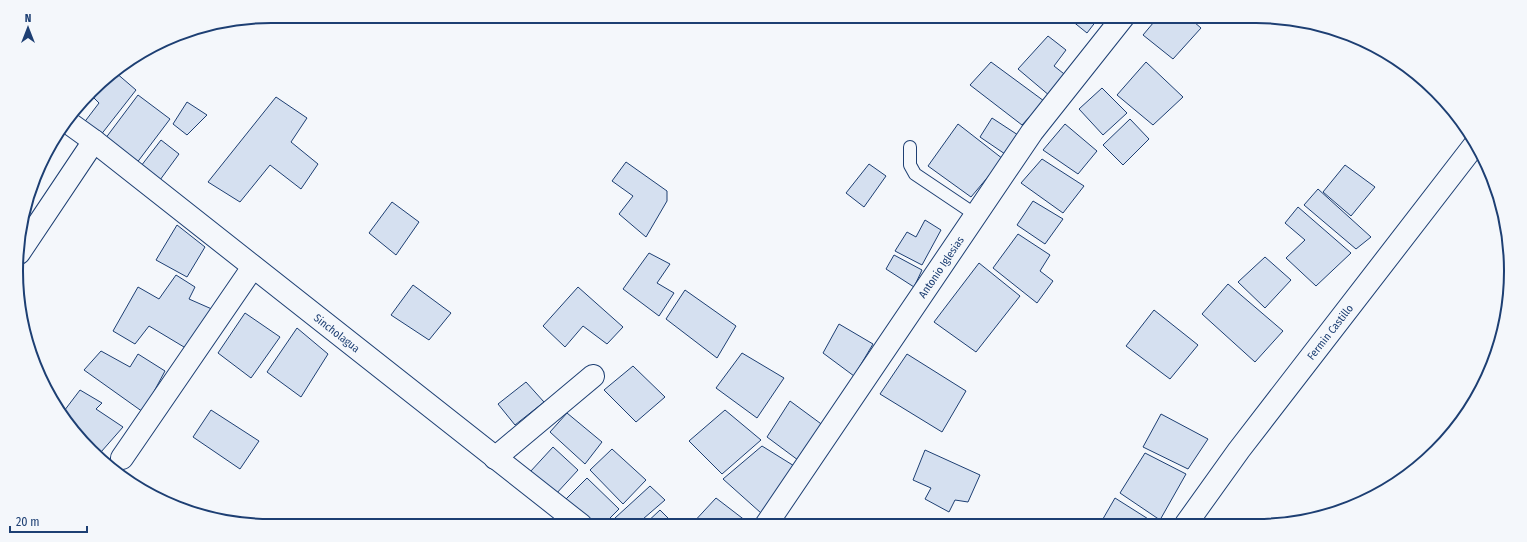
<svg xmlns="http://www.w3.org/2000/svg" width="1527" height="542" font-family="'Fira Sans Condensed',sans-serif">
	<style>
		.building { fill: #d5e0f0; stroke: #1d3f73 }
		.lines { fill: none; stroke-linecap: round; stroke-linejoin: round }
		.lane-casing { stroke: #1d3f73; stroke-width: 14 }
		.street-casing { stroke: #1d3f73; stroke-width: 24 }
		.lane { stroke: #f4f7fb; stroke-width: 12 }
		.street { stroke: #f4f7fb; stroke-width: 22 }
		.labels { text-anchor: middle; stroke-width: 3; stroke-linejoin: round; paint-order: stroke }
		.street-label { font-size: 11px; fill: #1d3f73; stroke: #f4f7fb }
		.rim { fill: none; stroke: #1d3f73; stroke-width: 2 }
	</style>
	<rect width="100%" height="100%" fill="#f4f7fb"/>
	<g class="building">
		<path d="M1066,16h34l-13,17z"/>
		<path d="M1159,16h28l14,12 -28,31 -30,-24z"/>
		<path d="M1048,36l18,14 -12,16 14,11 -18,19 -32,-27z"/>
		<path d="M991,62l53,39 -22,24 -52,-40z"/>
		<path d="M1146,62l37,35 -30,28 -36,-30z"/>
		<path d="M115,72l21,18 -36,46 -17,-12 16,-21 -6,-6 19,-23z"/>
		<path d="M1102,88l25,25 -24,22 -24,-26z"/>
		<path d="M138,95l32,24 -34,45 -31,-25z"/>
		<path d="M276,97l31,21 -16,24 27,22 -17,25 -31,-24 -30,37 -32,-20z"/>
		<path d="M187,102l20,13 -20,20 -14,-11z"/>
		<path d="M992,118l26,17 -13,19 -25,-17z"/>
		<path d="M1130,119l19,20 -26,26 -20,-20z"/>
		<path d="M958,124l45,35 -32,38 -43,-31z"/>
		<path d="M1065,124l32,27 -19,23 -35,-24z"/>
		<path d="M161,140l18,14 -19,26 -19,-14z"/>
		<path d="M1042,159l42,27 -21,27 -42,-30z"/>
		<path d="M626,162l41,29v10l-21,36 -27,-23 14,-18 -21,-15z"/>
		<path d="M869,164l17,12 -22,31 -18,-14z"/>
		<path d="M1345,165l30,22 -24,29 -28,-24z"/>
		<path d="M1318,189l53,48 -15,12 -52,-44z"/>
		<path d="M1033,201l30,18 -18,25 -28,-19z"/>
		<path d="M392,202l27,20 -23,33 -27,-22z"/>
		<path d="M1298,207l53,46 -35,33 -30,-28 19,-18 -20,-17z"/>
		<path d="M925,220l16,10 -19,35 -27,-14 12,-19 9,5z"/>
		<path d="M177,225l28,22 -18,30 -31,-17z"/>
		<path d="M1018,234l32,21 -10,16 13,10 -16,22 -44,-35z"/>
		<path d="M649,253l21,11 -13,19 17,10 -15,23 -36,-27z"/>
		<path d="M894,255l28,15 -8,17 -28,-18z"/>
		<path d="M1265,257l26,23 -26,28 -27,-26z"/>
		<path d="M979,263l41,33 -44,56 -42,-30z"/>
		<path d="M176,275l19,12 -6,12 25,11 -25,40 -40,-24 -14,18 -22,-13 25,-44 21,12z"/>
		<path d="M1228,284l55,47 -28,31 -53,-48z"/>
		<path d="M413,285l38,28 -22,27 -38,-25z"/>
		<path d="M578,287l45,40 -16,17 -24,-18 -18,21 -22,-21z"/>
		<path d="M685,290l51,36 -19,32 -51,-39z"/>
		<path d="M1154,310l44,35 -28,34 -44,-33z"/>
		<path d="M245,313l35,24 -29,41 -33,-25z"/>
		<path d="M839,324l34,20 -19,32 -31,-23z"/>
		<path d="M297,328l31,26 -27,43 -34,-25z"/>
		<path d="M101,351l29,16 8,-13 27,17 -22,41 -59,-42z"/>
		<path d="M742,353l42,25 -27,40 -41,-30z"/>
		<path d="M907,354l59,37 -24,41 -62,-38z"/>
		<path d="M633,366l32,31 -29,25 -32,-32z"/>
		<path d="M526,382l18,20 -29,23 -17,-21z"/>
		<path d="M80,390l22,13 -6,6 27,18 -22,25 -9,-6 -31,-31z"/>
		<path d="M790,401l34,25 -22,37 -35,-26z"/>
		<path d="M211,410l48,31 -19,28 -47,-32z"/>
		<path d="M725,410l36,30 -39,34 -33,-33z"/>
		<path d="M567,413l35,29 -17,22 -35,-32z"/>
		<path d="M1161,414l47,25 -20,30 -45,-22z"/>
		<path d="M762,446l37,23 -38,44 -38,-34z"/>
		<path d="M553,447l25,23 -23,25 -25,-23z"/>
		<path d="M612,449l34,31 -23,24 -33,-34z"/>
		<path d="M925,450l55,25 -12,27 -13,-2 -6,12 -24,-13 6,-11 -18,-8z"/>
		<path d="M1145,453l41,21 -26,46 -40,-27z"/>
		<path d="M587,478l32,31 -16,16h-9l-29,-25z"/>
		<path d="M650,486l15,14 -29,25h-13l-8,-7z"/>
		<path d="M716,498l30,23 -4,4h-51z"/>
		<path d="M1115,498l38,24 -1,2h-52z"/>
		<path d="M660,510l15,15h-31z"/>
		<path d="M357,518l8,8h-14z"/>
	</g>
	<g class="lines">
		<g class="lane-casing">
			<path id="lane" d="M910,147v18l5,9 61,41"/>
		</g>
		<g class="street-casing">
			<g id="street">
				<path d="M69,123l25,18 487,384"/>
				<path d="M19,253l75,-112"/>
				<path d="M122,458l131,-191"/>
				<path d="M495,458l98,-82"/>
				<path d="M1186,524l53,-74 237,-307"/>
				<path d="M766,525l266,-393 92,-116"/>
			</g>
		</g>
		<use href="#lane" class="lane"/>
		<use href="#street" class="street"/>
	</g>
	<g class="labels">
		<g class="street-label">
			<text transform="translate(941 267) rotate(-56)" y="4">Antonio Iglesias</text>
			<text transform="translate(1330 332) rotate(-52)" y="4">Fermin Castillo</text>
			<text transform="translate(337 333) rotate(38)" y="4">Sincholagua</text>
		</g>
	</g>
	<path d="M0 0H1527V542H0ZM271 23H1256A248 248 0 0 1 1504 271V271A248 248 0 0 1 1256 519H271A248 248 0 0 1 23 271V271A248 248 0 0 1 271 23Z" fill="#f4f7fb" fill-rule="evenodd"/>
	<path class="rim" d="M271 23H1256A248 248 0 0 1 1504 271V271A248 248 0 0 1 1256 519H271A248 248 0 0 1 23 271V271A248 248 0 0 1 271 23Z"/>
	<g transform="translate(28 28)" stroke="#f4f7fb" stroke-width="3" paint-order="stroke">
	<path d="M0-3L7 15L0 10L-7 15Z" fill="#1d3f73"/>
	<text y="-6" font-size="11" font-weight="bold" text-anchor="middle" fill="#1d3f73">N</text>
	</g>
	<path d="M10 526v6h77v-6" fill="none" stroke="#1d3f73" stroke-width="2"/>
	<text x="16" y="526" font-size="12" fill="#1d3f73" stroke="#f4f7fb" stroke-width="3" paint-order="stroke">20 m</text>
</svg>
